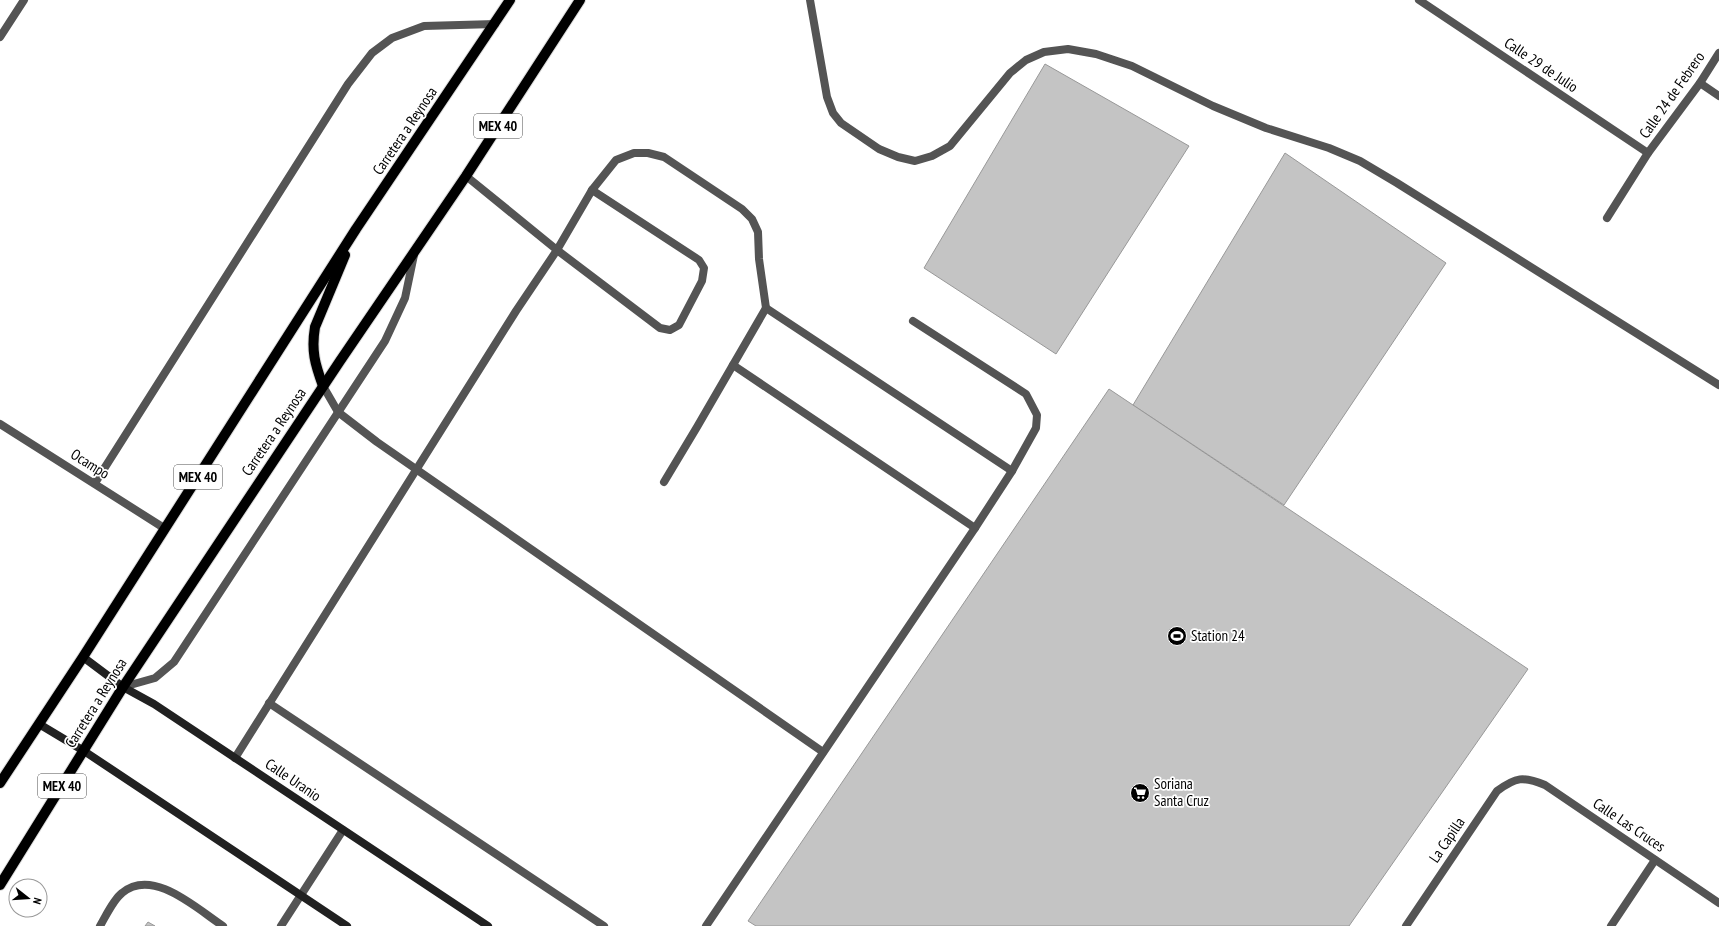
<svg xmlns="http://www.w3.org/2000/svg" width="1719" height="926" font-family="'PT Sans Narrow',sans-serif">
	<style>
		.building { fill: #c4c4c4; stroke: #989898 }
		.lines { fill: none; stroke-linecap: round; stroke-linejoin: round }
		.primary-casing { stroke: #dbdbdb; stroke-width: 12 }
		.lane { stroke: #545454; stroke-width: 8 }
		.street { stroke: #545454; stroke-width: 8 }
		.secondary { stroke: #212121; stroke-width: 8 }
		.primary { stroke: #000; stroke-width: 10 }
		.labels { text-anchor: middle; stroke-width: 3.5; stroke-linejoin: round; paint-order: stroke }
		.shield { fill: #fff; stroke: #4c4c4c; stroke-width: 1 }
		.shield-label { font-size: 14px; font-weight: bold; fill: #000 }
		.street-label { font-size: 15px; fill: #000; stroke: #fff }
		.poi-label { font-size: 15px; fill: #000; stroke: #fff; text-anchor: start }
	</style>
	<rect width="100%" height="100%" fill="#fff"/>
	<g class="building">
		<path d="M1045,64l144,82 -133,208 -132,-86z"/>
		<path d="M1285,153l161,110 -162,242 -151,-100z"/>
		<path d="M1109,389l419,280 -179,257h-593l-8,-5z"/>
		<path d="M148,922l7,4h-10z"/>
	</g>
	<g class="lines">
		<g class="primary-casing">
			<g id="primary">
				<path d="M323,386c-8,-22 -12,-35 -8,-59l30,-72"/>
				<path d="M0,783l83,-126 273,-428 154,-229"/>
				<path d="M0,885l123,-198 217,-326 126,-185 114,-176"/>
			</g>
		</g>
		<g class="lane">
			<path d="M810,0l17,97 6,16 8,10 38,26 19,8 17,4 17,-5 18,-10 60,-73 16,-13 18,-8 24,-3 28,5 36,12 81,40 53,22 63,20 31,13 37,22 322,202"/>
			<path d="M592,190l24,-30 18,-7h14l16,4 78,52 10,10 6,13 1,27 7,49 -69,119 -33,55"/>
			<path d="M766,308l246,163"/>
			<path d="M733,365l242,163"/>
			<path d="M323,386l15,26 39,30 446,310"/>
			<path d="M123,687l32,-9 19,-16 211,-321 20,-43 9,-43"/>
			<path d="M269,703l335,223"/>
			<path d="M235,758l281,-447 41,-61 35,-60 107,70 5,8 -2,13 -23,44 -9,5 -10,-2 -103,-78 -91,-74"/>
			<path d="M100,926c6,-10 13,-26 22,-33 31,-26 75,16 101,33"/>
			<path d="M281,926l62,-96"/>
			<path d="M706,926l269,-398 37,-57 24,-43 1,-13 -11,-21 -113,-73"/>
		</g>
		<g class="street">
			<path d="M1419,0l229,153"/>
			<path d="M0,37l24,-37"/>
			<path d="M1700,83l19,13"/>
			<path d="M1607,218l41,-65 52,-70 19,-30"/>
			<path d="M0,424l164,104"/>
			<path d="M95,483l253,-399 24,-31 20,-15 32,-12 71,-2"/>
			<path d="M1406,926l91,-135c19,-14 26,-15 48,-6l174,118"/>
			<path d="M1611,926l44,-66"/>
		</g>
		<g class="secondary">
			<path d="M83,657l40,30 31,17 334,222"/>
			<path d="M39,724l45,27 263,175"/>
		</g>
		<use href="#primary" class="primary"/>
	</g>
	<defs>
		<g id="stadium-disc" transform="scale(1)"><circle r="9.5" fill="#000" stroke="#fff"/><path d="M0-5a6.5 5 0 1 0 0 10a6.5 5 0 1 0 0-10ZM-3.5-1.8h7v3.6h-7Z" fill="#fff"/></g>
		<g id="supermarket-disc" transform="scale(1)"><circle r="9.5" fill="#000" stroke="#fff"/><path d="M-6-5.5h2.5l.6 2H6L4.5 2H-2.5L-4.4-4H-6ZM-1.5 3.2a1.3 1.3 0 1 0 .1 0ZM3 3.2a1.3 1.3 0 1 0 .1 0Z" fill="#fff"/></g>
	</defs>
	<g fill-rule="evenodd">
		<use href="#stadium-disc" x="1177" y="636"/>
		<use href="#supermarket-disc" x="1140" y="793"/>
	</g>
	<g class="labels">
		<g class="shield">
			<rect x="474" y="114" width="48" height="24" rx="3"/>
			<rect x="174" y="465" width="48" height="24" rx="3"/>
			<rect x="38" y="774" width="48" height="24" rx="3"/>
		</g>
		<g class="shield-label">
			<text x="498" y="131">MEX 40</text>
			<text x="198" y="482">MEX 40</text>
			<text x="62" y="791">MEX 40</text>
		</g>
		<g class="street-label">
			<text transform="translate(1541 65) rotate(34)" y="5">Calle 29 de Julio</text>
			<text transform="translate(1672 95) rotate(-55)" y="5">Calle 24 de Febrero</text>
			<text transform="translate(405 131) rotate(-56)" y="5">Carretera a Reynosa</text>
			<text transform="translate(274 432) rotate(-56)" y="5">Carretera a Reynosa</text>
			<text transform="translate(90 464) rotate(32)" y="5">Ocampo</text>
			<text transform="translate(96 703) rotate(-58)" y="5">Carretera a Reynosa</text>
			<text transform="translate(293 780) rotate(34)" y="5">Calle Uranio</text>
			<text transform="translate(1629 825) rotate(34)" y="5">Calle Las Cruces</text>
			<text transform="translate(1447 840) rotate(-56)" y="5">La Capilla</text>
		</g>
		<g class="poi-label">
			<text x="1191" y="641">Station 24</text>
			<text x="1154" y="789">Soriana<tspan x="1154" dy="17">Santa Cruz</tspan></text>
		</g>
	</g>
	<g transform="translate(28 898) rotate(107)"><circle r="19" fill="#ffffff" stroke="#999999"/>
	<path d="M0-3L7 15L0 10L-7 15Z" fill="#000000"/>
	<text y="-6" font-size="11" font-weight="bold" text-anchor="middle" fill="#000000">N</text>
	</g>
</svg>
